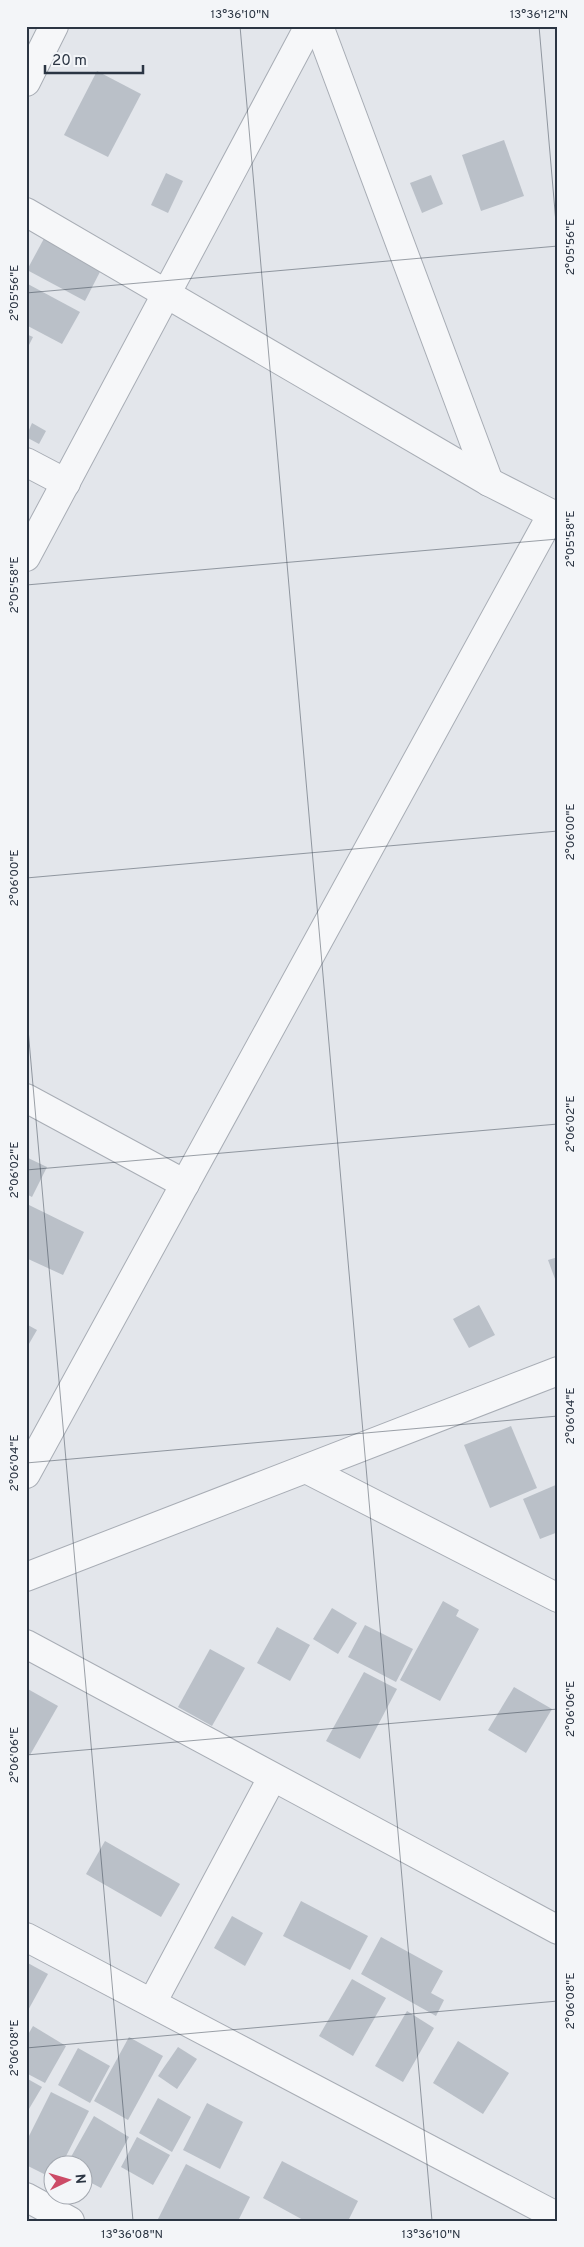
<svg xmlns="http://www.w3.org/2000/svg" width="584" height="2247" font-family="Overpass,sans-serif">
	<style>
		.building { fill: #bac0c8 }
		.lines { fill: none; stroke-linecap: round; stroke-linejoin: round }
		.street-casing { stroke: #a8adb5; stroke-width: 30 }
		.street { stroke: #f6f7f9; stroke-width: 28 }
		.ticks { fill: none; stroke: #2b3543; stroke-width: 1; stroke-opacity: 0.45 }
		.neatline { fill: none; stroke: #2b3543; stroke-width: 2 }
		.ticks-label { font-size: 12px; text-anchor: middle; fill: #2b3543 }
	</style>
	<rect width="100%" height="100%" fill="#e3e6eb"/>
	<g class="building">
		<path d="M97,71l44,23 -33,63 -44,-22z"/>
		<path d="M504,140l20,56 -43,15 -19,-56z"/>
		<path d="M166,173l17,8 -15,32 -17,-8z"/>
		<path d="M431,175l12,29 -21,9 -12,-30z"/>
		<path d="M47,233l57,31 -19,37 -58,-31z"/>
		<path d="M26,283l54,29 -18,32 -36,-19z"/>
		<path d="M26,334l7,3 -7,14z"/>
		<path d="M32,423l14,8 -7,13 -13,-7z"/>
		<path d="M26,1157l21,10 -15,30 -6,-3z"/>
		<path d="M29,1205l55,27 -21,43 -37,-17v-47z"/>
		<path d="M558,1257v30l-10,-27z"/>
		<path d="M479,1305l16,30 -26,13 -16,-29z"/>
		<path d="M26,1324l11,6 -11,19z"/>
		<path d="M511,1426l26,62 -47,20 -26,-63z"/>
		<path d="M558,1484v48l-18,7 -17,-40z"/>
		<path d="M443,1601l16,9 -3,6 23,13 -39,72 -40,-21z"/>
		<path d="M332,1608l25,15 -19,31 -25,-15z"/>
		<path d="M365,1625l48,24 -17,33 -48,-25z"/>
		<path d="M277,1627l33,18 -20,36 -33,-18z"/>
		<path d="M210,1649l35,19 -33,58 -34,-19z"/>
		<path d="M364,1672l33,17 -37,70 -34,-18z"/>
		<path d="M514,1687l38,22 -26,44 -38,-23z"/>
		<path d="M26,1688l32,18 -28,49 -4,-3z"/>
		<path d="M105,1841l75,43 -19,33 -75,-43z"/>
		<path d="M301,1901l67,35 -18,34 -67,-34z"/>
		<path d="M232,1916l31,17 -18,33 -31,-18z"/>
		<path d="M381,1937l62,34 -12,22 13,7 -8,16 -75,-42z"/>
		<path d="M26,1962l22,12 -22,40z"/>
		<path d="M352,1979l34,19 -33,58 -34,-20z"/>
		<path d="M407,2011l27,17 -31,54 -28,-16z"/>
		<path d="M33,2026l33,20 -21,37 -19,-10v-35z"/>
		<path d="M129,2037l34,19 -35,64 -34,-19z"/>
		<path d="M458,2041l51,32 -26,41 -50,-31z"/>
		<path d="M178,2047l19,12 -20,30 -19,-13z"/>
		<path d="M78,2048l32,18 -20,37 -32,-18z"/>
		<path d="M26,2078l16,9 -16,27z"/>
		<path d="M51,2092l38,19 -27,53h-10v14l-26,-13v-23z"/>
		<path d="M158,2098l33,19 -19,35 -33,-19z"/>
		<path d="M207,2103l36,19 -23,47 -37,-19z"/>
		<path d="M94,2116l35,21 -28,51 -19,-10v-14h-15z"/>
		<path d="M137,2137l33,18 -17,30 -32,-18z"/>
		<path d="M282,2161l76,40 -10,20h-43l-42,-23z"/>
		<path d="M186,2164l64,33 -12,24h-81z"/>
	</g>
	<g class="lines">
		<g class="street-casing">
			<g id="street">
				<path d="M319,26l170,456"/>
				<path d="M26,82l28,-56"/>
				<path d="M26,212l463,270 63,32 -526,960"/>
				<path d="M26,462l40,21"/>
				<path d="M26,557l283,-531"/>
				<path d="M26,1098l159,86"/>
				<path d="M306,1469l252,129"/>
				<path d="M26,1577l532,-206"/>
				<path d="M26,1644l532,286"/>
				<path d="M26,1937l532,280"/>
				<path d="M152,2003l120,-225"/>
				<path d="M26,2197l44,24"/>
			</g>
		</g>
		<use href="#street" class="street"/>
	</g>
	<path class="ticks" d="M240,26l192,2195M539,26l19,220M26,293l532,-47M26,585l532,-46M26,878l532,-47M26,1006l107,1215M26,1170l532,-46M26,1463l532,-47M26,1755l532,-46M26,2048l532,-47"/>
	<rect width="584" height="2247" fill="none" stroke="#f3f5f8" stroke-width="55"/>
	<g transform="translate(68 2180) rotate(85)"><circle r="24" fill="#f3f5f8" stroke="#a3a8b0"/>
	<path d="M0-4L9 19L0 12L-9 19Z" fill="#cc4b67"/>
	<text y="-8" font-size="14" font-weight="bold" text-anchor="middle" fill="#2b3543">N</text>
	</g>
	<path d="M45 65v8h98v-8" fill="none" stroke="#2b3543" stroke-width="2.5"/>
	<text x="52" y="65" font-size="15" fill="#2b3543" stroke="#f3f5f8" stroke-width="4" paint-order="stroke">20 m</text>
	<rect x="28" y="28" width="528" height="2192" class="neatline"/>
	<g class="ticks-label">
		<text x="240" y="18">13°36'10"N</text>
		<text x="539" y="18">13°36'12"N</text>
		<text transform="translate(570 247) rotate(-90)" y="4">2°05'56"E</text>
		<text transform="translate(14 293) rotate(-90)" y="4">2°05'56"E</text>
		<text transform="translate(570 539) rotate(-90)" y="4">2°05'58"E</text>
		<text transform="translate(14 585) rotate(-90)" y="4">2°05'58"E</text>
		<text transform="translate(570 832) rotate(-90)" y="4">2°06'00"E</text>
		<text transform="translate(14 878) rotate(-90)" y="4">2°06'00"E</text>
		<text transform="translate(570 1124) rotate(-90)" y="4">2°06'02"E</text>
		<text transform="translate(14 1170) rotate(-90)" y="4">2°06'02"E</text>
		<text transform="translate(570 1416) rotate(-90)" y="4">2°06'04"E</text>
		<text transform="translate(14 1463) rotate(-90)" y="4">2°06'04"E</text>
		<text transform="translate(570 1709) rotate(-90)" y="4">2°06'06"E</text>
		<text transform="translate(14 1755) rotate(-90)" y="4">2°06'06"E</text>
		<text transform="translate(570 2001) rotate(-90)" y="4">2°06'08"E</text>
		<text transform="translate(14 2048) rotate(-90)" y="4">2°06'08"E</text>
		<text x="132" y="2238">13°36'08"N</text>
		<text x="431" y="2238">13°36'10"N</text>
	</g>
</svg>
